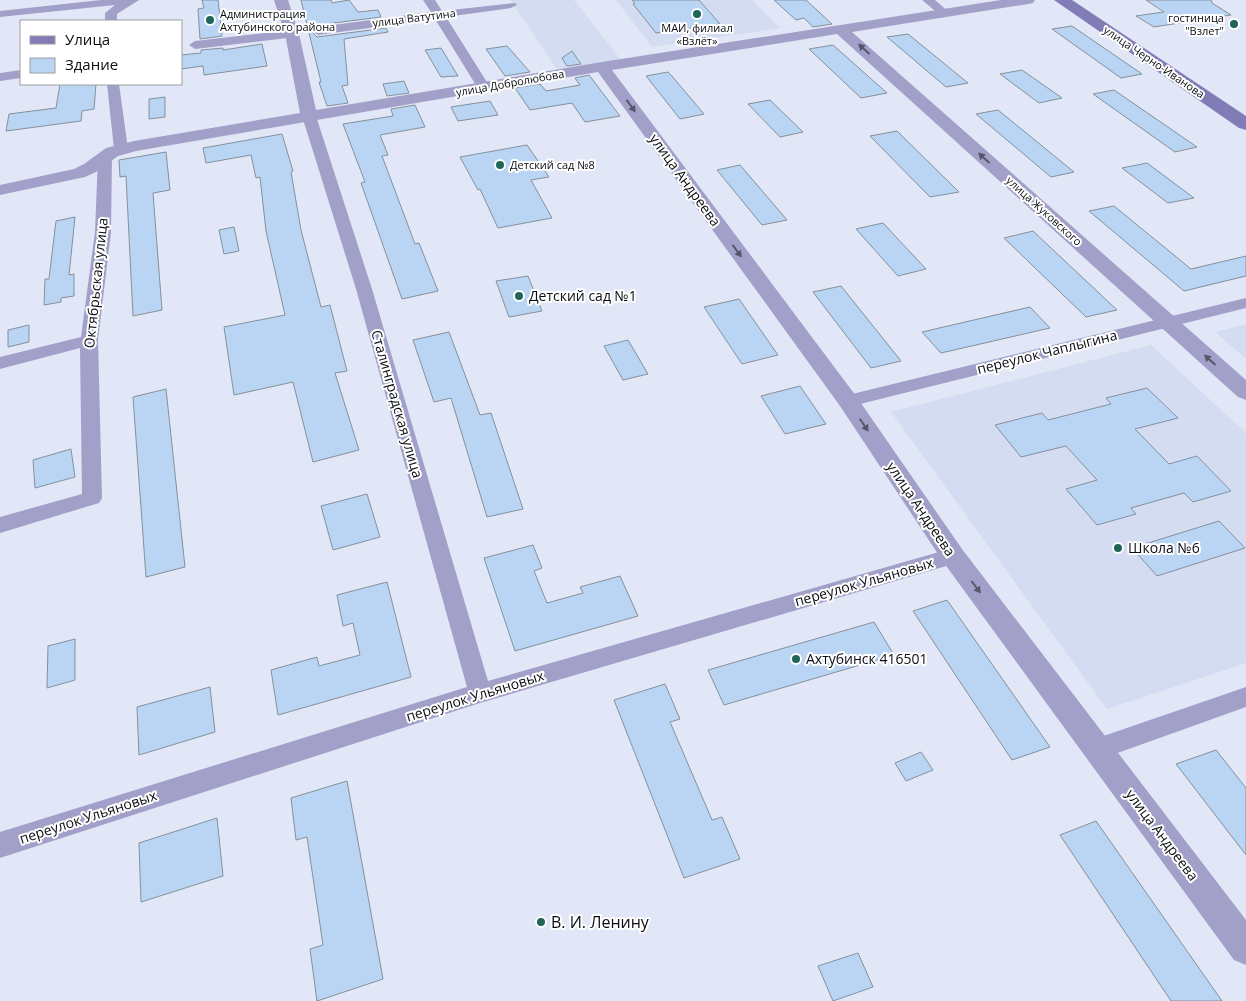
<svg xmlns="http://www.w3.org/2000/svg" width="1246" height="1001" font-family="'Open Sans',sans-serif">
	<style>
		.built { fill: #d3dcf1 }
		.building { fill: #b9d5f3; stroke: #85909c }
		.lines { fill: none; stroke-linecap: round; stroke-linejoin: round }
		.minor { fill: #a2a0c8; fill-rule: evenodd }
		.tertiary { fill: #a2a0c8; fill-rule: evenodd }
		.secondary { fill: #817cb6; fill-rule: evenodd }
		.oneway { fill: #56566c }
		.poi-dot { fill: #1f6558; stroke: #fff; stroke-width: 2 }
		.labels { text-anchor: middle; stroke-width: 4; stroke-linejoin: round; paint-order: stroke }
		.far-poi-label { font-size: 11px; fill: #0a0c11; stroke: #fff; text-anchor: start }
		.far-street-label { font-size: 11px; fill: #0a0c11; stroke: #fff }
		.street-label { font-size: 14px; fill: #0a0c11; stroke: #fff }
		.poi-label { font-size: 14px; fill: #0a0c11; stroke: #fff; text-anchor: start }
		.near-poi-label { font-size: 16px; fill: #0a0c11; stroke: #fff; text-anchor: start }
	</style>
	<rect width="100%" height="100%" fill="#e1e7f6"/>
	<g class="built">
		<path d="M510,0h64l48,61 -65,8z"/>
		<path d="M616,0h136l28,28 -128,19z"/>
		<path d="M1246,324v35l-31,-27z"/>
		<path d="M1151,345l95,88v230l-139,46 -216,-297z"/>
	</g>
	<g class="building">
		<path d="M202,0h16l4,36 -22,3 -2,-30 6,-1z"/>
		<path d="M301,0h30l1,3 17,-3 9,12 20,-2 3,7 -63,8 -8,5 7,7 69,-9 2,4 -44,7 4,46 -6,1 6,17 -21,3 -8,-24h2z"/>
		<path d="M632,0h67l21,24 -64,9 -23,-29 2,-1z"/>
		<path d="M774,0h32l26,24 -19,3 -9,-9 -8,2z"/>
		<path d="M1146,0h65l1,3 19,12 -77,12 -18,-11 28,-4z"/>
		<path d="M1072,26l70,48 -21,4 -69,-49z"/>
		<path d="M908,34l60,49 -22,4 -59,-50z"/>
		<path d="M262,44l5,22 -63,9 -1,-9 -22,3v-14l20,-2v-3l22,-2v2z"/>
		<path d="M833,45l54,48 -26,5 -52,-49z"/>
		<path d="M507,46l23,26 -25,4 -19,-27z"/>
		<path d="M441,48l17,28 -17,1 -16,-27z"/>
		<path d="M572,51l9,13 -14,2 -5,-8z"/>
		<path d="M1022,70l40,28 -23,5 -39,-29z"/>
		<path d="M668,72l3,3 33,39 -24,5 -34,-43z"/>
		<path d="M589,75l31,41 -35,6 -13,-19 -42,7 -15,-22 25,-4 6,7 34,-6 -5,-7z"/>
		<path d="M404,81l5,12 -22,3 -4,-12z"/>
		<path d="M60,84h36l-2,25 -12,2 -1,10 -75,10 3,-17 47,-6z"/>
		<path d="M1114,90l83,57 -22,5 -82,-58z"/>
		<path d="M165,97v20l-16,2v-20z"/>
		<path d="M770,100l33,32 -23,5 -32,-33z"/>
		<path d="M490,101l8,14 -40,6 -7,-14z"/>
		<path d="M415,105l10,22 -45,8 8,20 -6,1 33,88 4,-1 19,48 -36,8 -41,-116 4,-1 -22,-58 50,-8 -2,-7z"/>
		<path d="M998,110l76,62 -23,5 -75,-63z"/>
		<path d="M897,131l62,61 -29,5 -60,-61z"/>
		<path d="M282,134l11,37 -2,1 10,58 20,77 9,-2 17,66 -12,2 24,77 -46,12 -20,-80 -59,13 -10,-68 61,-12 -19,-84 -6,-54 -4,1 -5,-23 -45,8 -3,-15z"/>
		<path d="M527,145l22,32 -18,3 21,38 -54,10 -18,-39 -2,1 -18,-33z"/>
		<path d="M166,152l4,38 -17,3 9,117 -29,6 -7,-140 -6,1 -1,-17z"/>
		<path d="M1147,163l47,35 -26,5 -46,-35z"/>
		<path d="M740,165l47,55 -25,5 -45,-55z"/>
		<path d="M1114,206l77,63 55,-13v20l-62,15 -95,-80z"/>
		<path d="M75,217l-6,58 5,-1v22l-13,2v4l-17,3 1,-26h4l7,-58z"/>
		<path d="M883,223l43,46 -28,7 -42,-47z"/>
		<path d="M234,227l5,24 -15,3 -5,-24z"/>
		<path d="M1033,231l84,79 -31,7 -82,-79z"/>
		<path d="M528,276l14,35 -33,6 -13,-36z"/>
		<path d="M841,286l60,75 -30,7 -58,-76z"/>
		<path d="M739,299l39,56 -36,9 -38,-57z"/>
		<path d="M1030,307l20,21 -109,25 -19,-21z"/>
		<path d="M29,325v17l-21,5v-17z"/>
		<path d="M449,332l31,83 11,-2 32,96 -36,8 -36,-119 -17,4 -21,-62z"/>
		<path d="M628,340l20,34 -25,6 -19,-34z"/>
		<path d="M800,386l26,38 -41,10 -24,-38z"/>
		<path d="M1147,388l31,30 -43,11 34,35 28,-8 34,35 -38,11 -9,-9 -53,15 5,6 -39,11 -31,-36 31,-9 -31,-34 -45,11 -26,-32 47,-12 6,7 63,-16 -5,-6z"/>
		<path d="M166,389l19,178 -39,10 -13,-180z"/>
		<path d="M71,449l4,28 -40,11 -2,-28z"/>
		<path d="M367,494l13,43 -47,13 -12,-44z"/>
		<path d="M1219,521l26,27 -88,28 -25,-28z"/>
		<path d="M533,545l9,23 -8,3 13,32 36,-10 -3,-6 40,-11 18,40 -123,35 -31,-93z"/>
		<path d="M387,582l24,95 -133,38 -7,-45 46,-13 2,9 41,-11 -7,-32 -10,3 -6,-31z"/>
		<path d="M947,600l103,147 -38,13 -99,-149z"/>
		<path d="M874,622l20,33 -170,50 -16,-35z"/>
		<path d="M75,639v41l-28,8 1,-42z"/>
		<path d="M665,684l15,35 -10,3 42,98 10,-3 18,42 -56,19 -70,-178z"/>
		<path d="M210,687l5,45 -76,23 -2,-48z"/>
		<path d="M1216,750l30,38v67l-70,-91z"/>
		<path d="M921,752l12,18 -27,11 -11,-18z"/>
		<path d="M347,781l36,198 -66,22 -7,-52 13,-4 -16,-108 -11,3 -5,-42z"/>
		<path d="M217,818l6,58 -82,26 -2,-59z"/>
		<path d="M1096,821l126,180h-51l-111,-166z"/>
		<path d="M858,953l15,34 -40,14 -15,-35z"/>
	</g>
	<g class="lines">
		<g class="minor">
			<path d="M101,0h38l-22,14v7h-12v-8l10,-8 -115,12v-6z"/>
			<path d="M423,0h12l7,11 73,-8 2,2 -6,3 -65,9 44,70 -1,3h-10l-44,-71 -117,16 -6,-4 6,-4 113,-15z"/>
			<path d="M922,0h13l15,13 -6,3 -4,-1z"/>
			<path d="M292,30l4,1 2,3 -2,3 -101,12 -6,-4 6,-4z"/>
			<path d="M21,70v8l-21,3v-8z"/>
			<path d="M107,84h12l9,65 -7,4 -7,-4z"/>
			<path d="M309,112l7,4 56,173 116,392 465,-133 7,2 3,6 -3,6 -7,2 -473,139 -480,155v-26l467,-145 -111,-398 -54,-173z"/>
			<path d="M105,153l7,4 -1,75 -13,108 4,158 -3,5 -99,30v-16l82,-23 -2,-146 -80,21v-12l81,-20 14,-105 3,-75z"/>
			<path d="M1246,298v10l-398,99 -6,-2 -3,-4 3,-4 6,-2z"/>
			<path d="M1246,687v20l-148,53 -9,-3 -3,-8 3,-8z"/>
		</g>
		<path class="tertiary" d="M274,0h14l11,34 17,76 286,-48 399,-62h34l-2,3 -5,1 -176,28 394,348v20l-8,-3 -401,-363 -225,36 244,326 106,153 284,371v45l-12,-5 -290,-397 -104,-157 -242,-334 -462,79 -18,5 -22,16 -11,5 -85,18v-10l74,-16 10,-5 22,-16 28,-7 166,-28 -15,-79z"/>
		<path class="secondary" d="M1054,0h18l174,116v14l-7,-2z"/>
	</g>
	<defs><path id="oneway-solid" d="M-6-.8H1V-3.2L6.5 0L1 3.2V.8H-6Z" transform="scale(1.25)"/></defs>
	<g class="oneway">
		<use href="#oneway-solid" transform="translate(864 49) rotate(-138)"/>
		<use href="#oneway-solid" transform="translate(631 106) rotate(54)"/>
		<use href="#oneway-solid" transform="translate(984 158) rotate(-138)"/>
		<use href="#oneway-solid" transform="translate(737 251) rotate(54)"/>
		<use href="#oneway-solid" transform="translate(1210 360) rotate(-138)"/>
		<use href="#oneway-solid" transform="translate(864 425) rotate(56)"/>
		<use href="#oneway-solid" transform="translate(976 587) rotate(53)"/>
	</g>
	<g class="poi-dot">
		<circle cx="697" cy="14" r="5"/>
		<circle cx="210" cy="20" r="5"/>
		<circle cx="1234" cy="24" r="5"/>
		<circle cx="500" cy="165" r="5"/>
		<circle cx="519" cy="296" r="5"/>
		<circle cx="1118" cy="548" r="5"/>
		<circle cx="796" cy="659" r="5"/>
		<circle cx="541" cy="922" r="5"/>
	</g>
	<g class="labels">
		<g class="far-poi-label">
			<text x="220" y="18">Администрация<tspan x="220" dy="13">Ахтубинского района</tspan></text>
			<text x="1224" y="22" text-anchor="end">гостиница<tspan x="1224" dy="13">"Взлет"</tspan></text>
			<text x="697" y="32" text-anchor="middle">МАИ, филиал<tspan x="697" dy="13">«Взлёт»</tspan></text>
			<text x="510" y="169">Детский сад №8</text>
		</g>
		<g class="far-street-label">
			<text transform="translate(414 18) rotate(-7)" y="4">улица Ватутина</text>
			<text transform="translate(1154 62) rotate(34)" y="4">улица Черно-Иванова</text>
			<text transform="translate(510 83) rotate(-10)" y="4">улица Добролюбова</text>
			<text transform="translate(1044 211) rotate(42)" y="4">улица Жуковского</text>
		</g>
		<g class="street-label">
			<text transform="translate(685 180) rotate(54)" y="5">улица Андреева</text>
			<text transform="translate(96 283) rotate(-84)" y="5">Октябрьская улица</text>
			<text transform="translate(1047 352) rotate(-14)" y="5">переулок Чаплыгина</text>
			<text transform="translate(397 404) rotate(74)" y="5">Сталинградская улица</text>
			<text transform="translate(921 509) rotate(56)" y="5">улица Андреева</text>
			<text transform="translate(864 582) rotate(-16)" y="5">переулок Ульяновых</text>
			<text transform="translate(475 696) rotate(-17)" y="5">переулок Ульяновых</text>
			<text transform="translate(88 817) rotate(-18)" y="5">переулок Ульяновых</text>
			<text transform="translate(1162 835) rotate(53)" y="5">улица Андреева</text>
		</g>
		<g class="poi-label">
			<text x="529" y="301">Детский сад №1</text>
			<text x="1128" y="553">Школа №6</text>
			<text x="806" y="664">Ахтубинск 416501</text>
		</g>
		<g class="near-poi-label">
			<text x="551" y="928">В. И. Ленину</text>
		</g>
	</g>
	<rect x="20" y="20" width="162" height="65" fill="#ffffff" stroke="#9d9ea0"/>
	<rect x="30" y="36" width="25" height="8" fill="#817cb6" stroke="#9d9ea0"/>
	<text x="65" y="45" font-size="15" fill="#0a0c11">Улица</text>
	<rect x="30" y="58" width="25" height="15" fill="#b9d5f3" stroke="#9d9ea0"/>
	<text x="65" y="70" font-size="15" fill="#0a0c11">Здание</text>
</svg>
